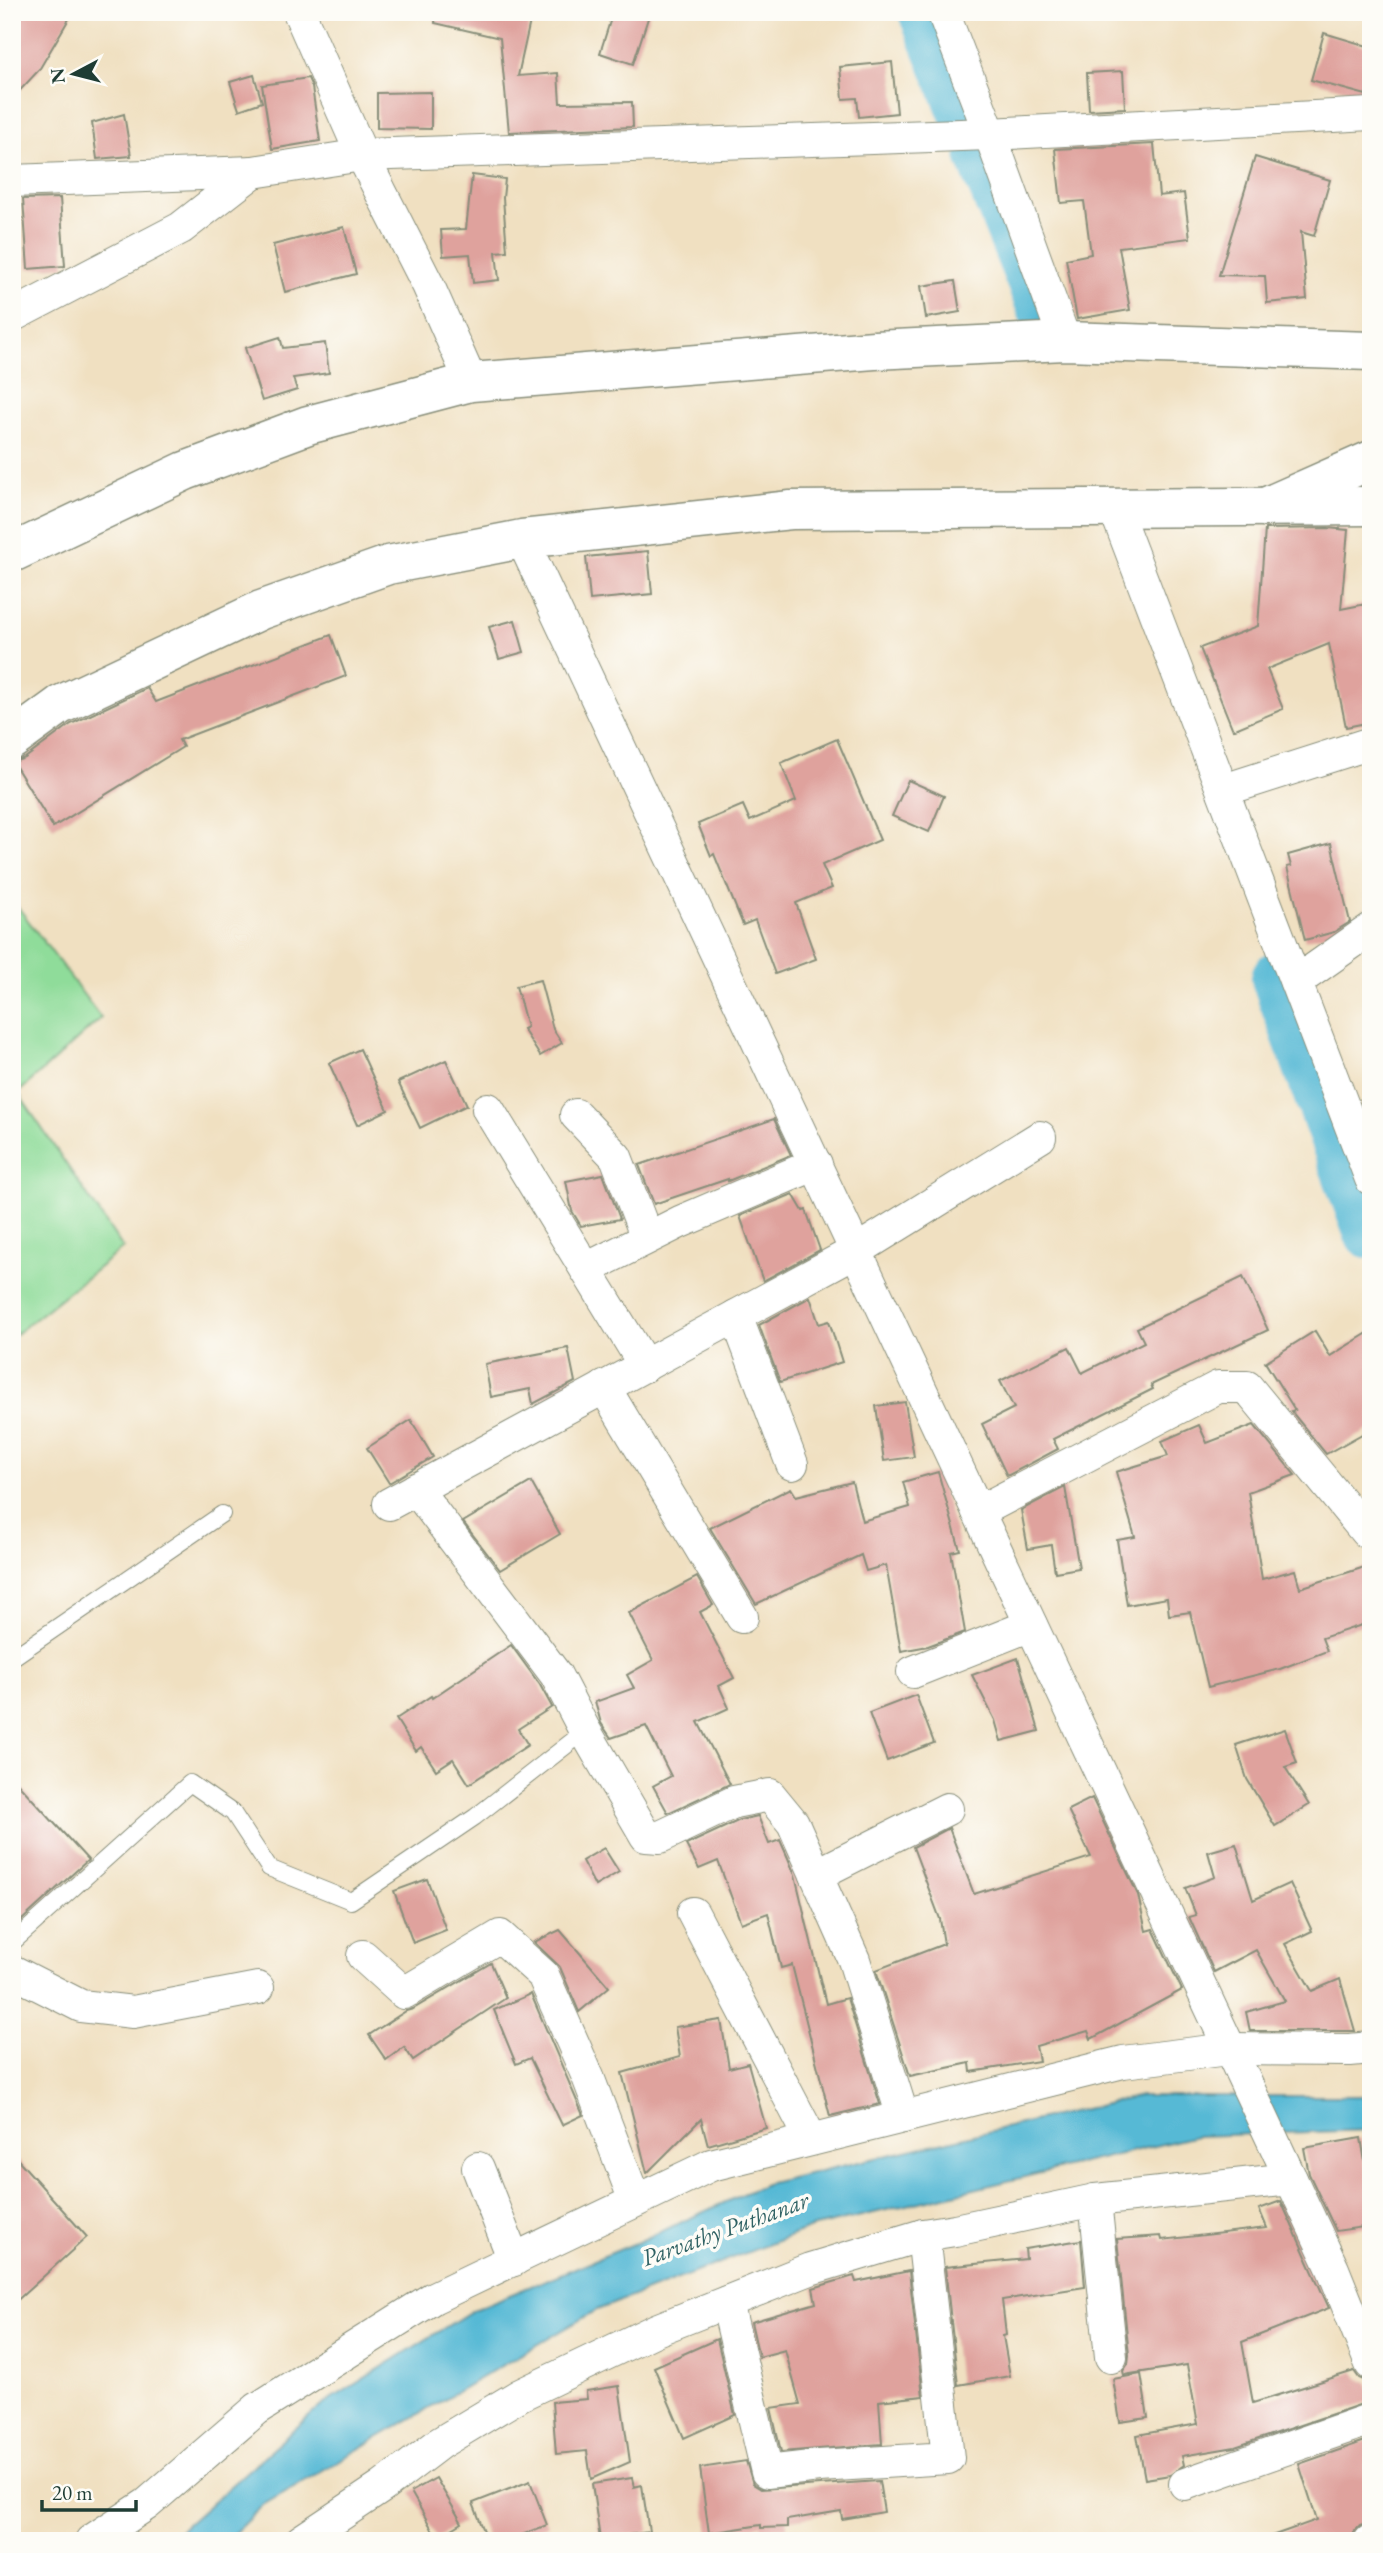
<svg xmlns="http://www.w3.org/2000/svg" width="1383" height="2553" font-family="'EB Garamond',serif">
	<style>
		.green { fill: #8fdc9a; stroke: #578c67; stroke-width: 2 }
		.water { fill: #56b9d5; stroke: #3a7b84; stroke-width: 2 }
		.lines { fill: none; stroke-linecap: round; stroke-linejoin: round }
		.canal { stroke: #56b9d5; stroke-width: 33 }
		.river { stroke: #56b9d5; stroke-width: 56 }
		.building { fill: #dfa29d }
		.service-casing { stroke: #888e7a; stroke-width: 18 }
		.minor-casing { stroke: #888e7a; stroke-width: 34 }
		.tertiary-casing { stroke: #888e7a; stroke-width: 41 }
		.trunk-casing { stroke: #888e7a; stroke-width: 41 }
		.service { stroke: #fff; stroke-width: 16 }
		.minor { stroke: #fff; stroke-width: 32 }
		.tertiary { stroke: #fff; stroke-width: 38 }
		.trunk { stroke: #fff; stroke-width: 38 }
		.labels { text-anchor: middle; stroke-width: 7; stroke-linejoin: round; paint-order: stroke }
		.water-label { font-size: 24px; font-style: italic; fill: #306264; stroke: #fdfcf7 }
	</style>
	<rect width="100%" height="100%" fill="#fdfcf7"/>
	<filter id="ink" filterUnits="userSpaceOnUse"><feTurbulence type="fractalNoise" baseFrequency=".0143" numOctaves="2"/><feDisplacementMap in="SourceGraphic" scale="14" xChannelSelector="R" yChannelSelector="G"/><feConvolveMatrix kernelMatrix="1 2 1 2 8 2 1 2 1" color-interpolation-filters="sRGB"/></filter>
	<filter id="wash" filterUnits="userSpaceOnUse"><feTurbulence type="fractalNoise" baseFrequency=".00686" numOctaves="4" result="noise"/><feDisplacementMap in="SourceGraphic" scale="28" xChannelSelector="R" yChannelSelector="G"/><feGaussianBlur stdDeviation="1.57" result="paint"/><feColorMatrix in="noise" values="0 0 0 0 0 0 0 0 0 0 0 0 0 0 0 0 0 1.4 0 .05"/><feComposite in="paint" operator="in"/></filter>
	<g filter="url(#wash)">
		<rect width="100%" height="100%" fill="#f0e0c1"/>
		<path class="green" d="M12,899l89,119 -83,75 105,155 -111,89z"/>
		<path class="water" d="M1140,2096h231v34l-175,6 -385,92 -214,82 -334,195 -37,36h-58l154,-136 151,-95 163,-67 129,-59z"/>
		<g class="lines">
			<g class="canal">
				<path d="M914,12l43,107"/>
				<path d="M972,157l68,169"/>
			</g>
			<path class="river" d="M1279,978l92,253"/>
		</g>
		<g id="blocks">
			<g class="building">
				<path d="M12,12h61l-34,58 -27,29z"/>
				<path d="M436,12h96l-14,64 40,-3 2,30 72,-1 1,25 -124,5 -9,-94 -65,-15z"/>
				<path d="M613,12h37l-17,52 -33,-11z"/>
				<path d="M1324,33l47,14v32l-5,16 -55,-15z"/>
				<path d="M892,62l5,51 -38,4 -2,-19 -14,1 -3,-32z"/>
				<path d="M1123,71l2,37 -36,2 -2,-37z"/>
				<path d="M254,75l8,27 -23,8 -9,-28z"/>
				<path d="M308,78l4,9 8,54 -48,8 -10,-64z"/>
				<path d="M431,92v37l-54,-1v-35z"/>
				<path d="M124,114l7,42 -34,3 -5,-36z"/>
				<path d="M1154,144l5,52 25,-3 6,45 -71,9 11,63 -53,9 -11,-60 25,-5 -7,-53 -23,2 -6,-54z"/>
				<path d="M1255,157l75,23 -16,56 -13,-4 6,67 -40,4 -2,-27 -46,-1z"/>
				<path d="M472,175l33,4 -2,19 4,53 -11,1 3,28 -26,3 -3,-29 -27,2 -2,-26 25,-1z"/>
				<path d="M60,198l5,68 -37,3 -5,-70z"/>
				<path d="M344,227l12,47 -71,18 -12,-47z"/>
				<path d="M955,281l5,31 -34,6 -5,-32z"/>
				<path d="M280,337l3,11 42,-5 4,30 -36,5 4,12 -35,11 -17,-53z"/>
				<path d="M1328,528l20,2 -7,79 30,-6v119l-25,5 -17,-83 -62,25 16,40 -50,21 -33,-82 58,-22 7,-97z"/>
				<path d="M648,551l4,43 -62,6 -4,-43z"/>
				<path d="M515,620l9,32 -25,7 -10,-32z"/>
				<path d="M331,635l15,41 -167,64 4,7 -130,80 -40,-65 12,-4 46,-34 76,-36 9,14z"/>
				<path d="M837,739l43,101 -58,25 10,23 -36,15 20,56 -41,15 -20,-54 -12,5 -29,-71 -3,2 -13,-32 45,-19 7,16 46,-20 -15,-38z"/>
				<path d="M908,780l36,16 -15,36 -37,-16z"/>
				<path d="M1331,843l19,79 -16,10 -29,8 -18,-73 4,-1 -3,-11z"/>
				<path d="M540,980l13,49 9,14 -22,13 -17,-27 4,-2 -11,-41z"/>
				<path d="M360,1049l28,61 -31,15 -28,-62z"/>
				<path d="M446,1060l21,45 -47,23 -22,-46z"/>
				<path d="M774,1119l17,36 -63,26v-2l-74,25 -15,-39z"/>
				<path d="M603,1174l17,45 -39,7 -9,-15 -6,-30z"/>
				<path d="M793,1194l10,17 3,-1 14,40 -57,31 -23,-65z"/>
				<path d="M1243,1277l25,53 -117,55 2,4 -100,50 5,10 -51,27 -25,-52 32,-16 -14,-27 69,-34 13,26 62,-31 -7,-14z"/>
				<path d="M810,1297l9,27 10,-3 13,41 -62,20 -21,-57z"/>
				<path d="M1315,1331l15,25 41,-25v98l-45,25 -35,-43 4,-1 -30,-48z"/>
				<path d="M568,1348l7,34 -42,22 -3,-15 -39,8 -6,-33z"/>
				<path d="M905,1402l9,55 -30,4 -8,-55z"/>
				<path d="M411,1420l22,37 -44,26 -22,-35z"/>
				<path d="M1199,1425l8,18 47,-18 41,50 -47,17 14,87 33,-9 5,18 71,-23v57l-49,16 5,13 -47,18 -72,18 -18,-75 -21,3 -2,-17 -40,7 -10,-65 18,-3 -19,-65 52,-16 -6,-15z"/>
				<path d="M938,1472l22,78 -9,2 14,80 -37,14 -27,5 -15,-86 -20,6 -5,-16 -105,49 -46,-76 81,-40 5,8 56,-14 10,39 48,-14 -7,-25z"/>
				<path d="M531,1482l29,52 -60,36 -37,-48z"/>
				<path d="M1065,1487l14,81 -24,4 -4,-27 -23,4 -7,-39z"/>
				<path d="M697,1577l16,28 -13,7 34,66 -15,8 10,22 -31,14 32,62 -62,29 -15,-27 18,-10 -25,-50 -35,12 -10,-15 -6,-21 39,-14 -7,-13 26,-15 -24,-47z"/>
				<path d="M511,1645l29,40 12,22 -34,22 10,16 -59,39 -16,-25 -17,11 -15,-23 -5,4 -20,-32 35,-23 1,2z"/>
				<path d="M1018,1658l21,73 -38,10 -6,-21 -23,-45z"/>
				<path d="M916,1695l18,48 -47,18 -18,-48z"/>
				<path d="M1285,1729l12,34 -12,4 24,38 -34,21 -28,-47 -11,-34z"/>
				<path d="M12,1777l76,83 -76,69z"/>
				<path d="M1092,1798l46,97 8,36 7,-2 29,61 -91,49 -3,-8 -52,15 3,15 -68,11 -1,-9 -60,13 -34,-106 68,-26 -4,-25 -27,-72 36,-19 25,66 117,-37 -23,-47z"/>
				<path d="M758,1816l11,28 11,-4 8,18 7,17 31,129 21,-6 33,106 -50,12 -38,-151 -11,3 -13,-55 -27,10 -23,-62 -19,8 -13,-24 54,-25z"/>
				<path d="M1236,1844l17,56 37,-17 22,48 -27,13 27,47 28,-12 15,52h-105l-4,-19 39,-11 -29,-51 -42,22 -25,-55 7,-2 -11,-27 30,-11 -7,-25z"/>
				<path d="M604,1848l15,24 -24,14 -13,-25z"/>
				<path d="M427,1879l19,51 -33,13 -19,-52z"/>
				<path d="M560,1930l49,57 -30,25 -19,-45 -26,-25z"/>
				<path d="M491,1963l15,35 -93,62 -9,-13 -18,13 -17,-25 37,-24 7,-2z"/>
				<path d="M531,1994l52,121 -21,10 -32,-67 -14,6 -22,-54z"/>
				<path d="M721,2020l8,48 19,-5 18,65 -58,17 -7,-26 -54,54 -25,-100 58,-16 -5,-30z"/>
				<path d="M1361,2138l7,41h3v47l-35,5 -27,-57 -5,-26z"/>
				<path d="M12,2153l75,84 -75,68z"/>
				<path d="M1281,2201l48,107 -87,34 11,61 101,-32 5,7 9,4 3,19 -136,46 -53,9 2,9 -14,10 -25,4 -8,-44 61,-11 -11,-59 -63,10 -1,-4 5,-7 1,-9 -12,-116 44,-3 1,4 105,-12 -8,-19z"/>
				<path d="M1081,2240l4,47 -83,13 4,35 -3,1 7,40 -52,9 -13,-118 81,-8 -1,-10z"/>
				<path d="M909,2271l14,125 -44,5 3,43 -101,8 -10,-44 29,-4 -15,-54 -26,7 -8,-35 65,-19 -3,-15 41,-12 2,6z"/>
				<path d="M717,2339l18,76 -51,23 -30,-71z"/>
				<path d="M1141,2374l7,44 -28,4 -7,-43z"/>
				<path d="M619,2386l11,76 -39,17 -4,-28 -31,3 -4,-52 35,-3 -1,-8z"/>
				<path d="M1371,2439v84l-11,3 -6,6 -2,9h-82l-1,-4 48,-17 -18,-56z"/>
				<path d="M746,2461l7,23 8,5 118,-8 5,31 -42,7 -1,-8 -54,9v7l-26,1v-3l-52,8 -9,-65z"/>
				<path d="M436,2478l26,45 -25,15 -26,-46z"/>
				<path d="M632,2478l2,9 8,-2 7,47 -49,7 -8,-55z"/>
				<path d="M530,2481l17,44 -40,16h-19l-15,-38z"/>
			</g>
		</g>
	</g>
	<g filter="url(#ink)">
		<use href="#blocks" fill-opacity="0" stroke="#888e7a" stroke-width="2"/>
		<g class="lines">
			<g class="service-casing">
				<g id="service">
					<path d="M12,1658l210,-144"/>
					<path d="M12,1943l178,-160 43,30 36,55 82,33 124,-84 110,-86"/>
				</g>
			</g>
			<g class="minor-casing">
				<g id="minor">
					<path d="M299,12l63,143 66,130 43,97"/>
					<path d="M943,12l47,122 75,207"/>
					<path d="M12,181l241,-9 109,-17 628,-21 381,-20"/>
					<path d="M12,316l169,-88 72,-56"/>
					<path d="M1115,509l256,670"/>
					<path d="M522,539l769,1640 42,90 38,95"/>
					<path d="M1224,790l147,-47"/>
					<path d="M1296,982l75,-53"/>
					<path d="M488,1109l157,257"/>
					<path d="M576,1115l40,42 31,81"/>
					<path d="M586,1269l94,-47 136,-58"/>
					<path d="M736,1316l56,148"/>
					<path d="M604,1387l138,230"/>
					<path d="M416,1489l140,186 29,56 61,105 14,1 74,-35 36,-7 23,28 61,137 49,157"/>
					<path d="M389,1504l467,-253 184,-114"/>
					<path d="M978,1512l240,-125h29l119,145"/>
					<path d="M913,1672l118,-47"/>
					<path d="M816,1875l131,-66"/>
					<path d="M693,1913l118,226"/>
					<path d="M363,1956l41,37 96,-57 43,39 45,102 47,124"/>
					<path d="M12,1971l69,35 52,6 125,-24"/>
					<path d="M478,2168l36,92"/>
					<path d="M1095,2200l16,157"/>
					<path d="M727,2302l40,170 52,-6 129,-8 -25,-223"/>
					<path d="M1185,2484l186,-65"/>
					<path d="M91,2541l56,-37 110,-95 176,-111 278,-133 412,-103 105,-13 122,1 21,-2"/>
					<path d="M301,2541l81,-54 58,-44 80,-48 136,-65 154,-61 113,-34 32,-5 140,-30 196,-21"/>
					<path d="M1370,2541h1"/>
				</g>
			</g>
			<g class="tertiary-casing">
				<g id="tertiary">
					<path d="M12,553l173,-82 123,-46 163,-43 403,-32 191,-9 306,10"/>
					<path d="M12,740l48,-35 201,-95 127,-45 134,-26 269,-29 580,-4"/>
				</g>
			</g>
			<g class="trunk-casing">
				<path id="trunk" d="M1265,507l106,-47"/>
			</g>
			<use href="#service" class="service"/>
			<use href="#minor" class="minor"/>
			<use href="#tertiary" class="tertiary"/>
			<use href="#trunk" class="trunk"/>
		</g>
	</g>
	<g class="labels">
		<g class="water-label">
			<text transform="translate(725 2229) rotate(-20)" y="8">Parvathy Puthanar</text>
		</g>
	</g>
	<rect width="1383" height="2553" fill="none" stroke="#fdfcf7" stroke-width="42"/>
	<g transform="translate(74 74) rotate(263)" stroke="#fdfcf7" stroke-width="5" paint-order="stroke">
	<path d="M0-5L12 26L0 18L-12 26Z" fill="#1f3d34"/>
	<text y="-10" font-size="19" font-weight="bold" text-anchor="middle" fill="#1f3d34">N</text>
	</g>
	<path d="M42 2500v10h94v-10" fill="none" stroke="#1f3d34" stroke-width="3.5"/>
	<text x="52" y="2500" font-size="21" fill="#1f3d34" stroke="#fdfcf7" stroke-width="5" paint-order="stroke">20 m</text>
</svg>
